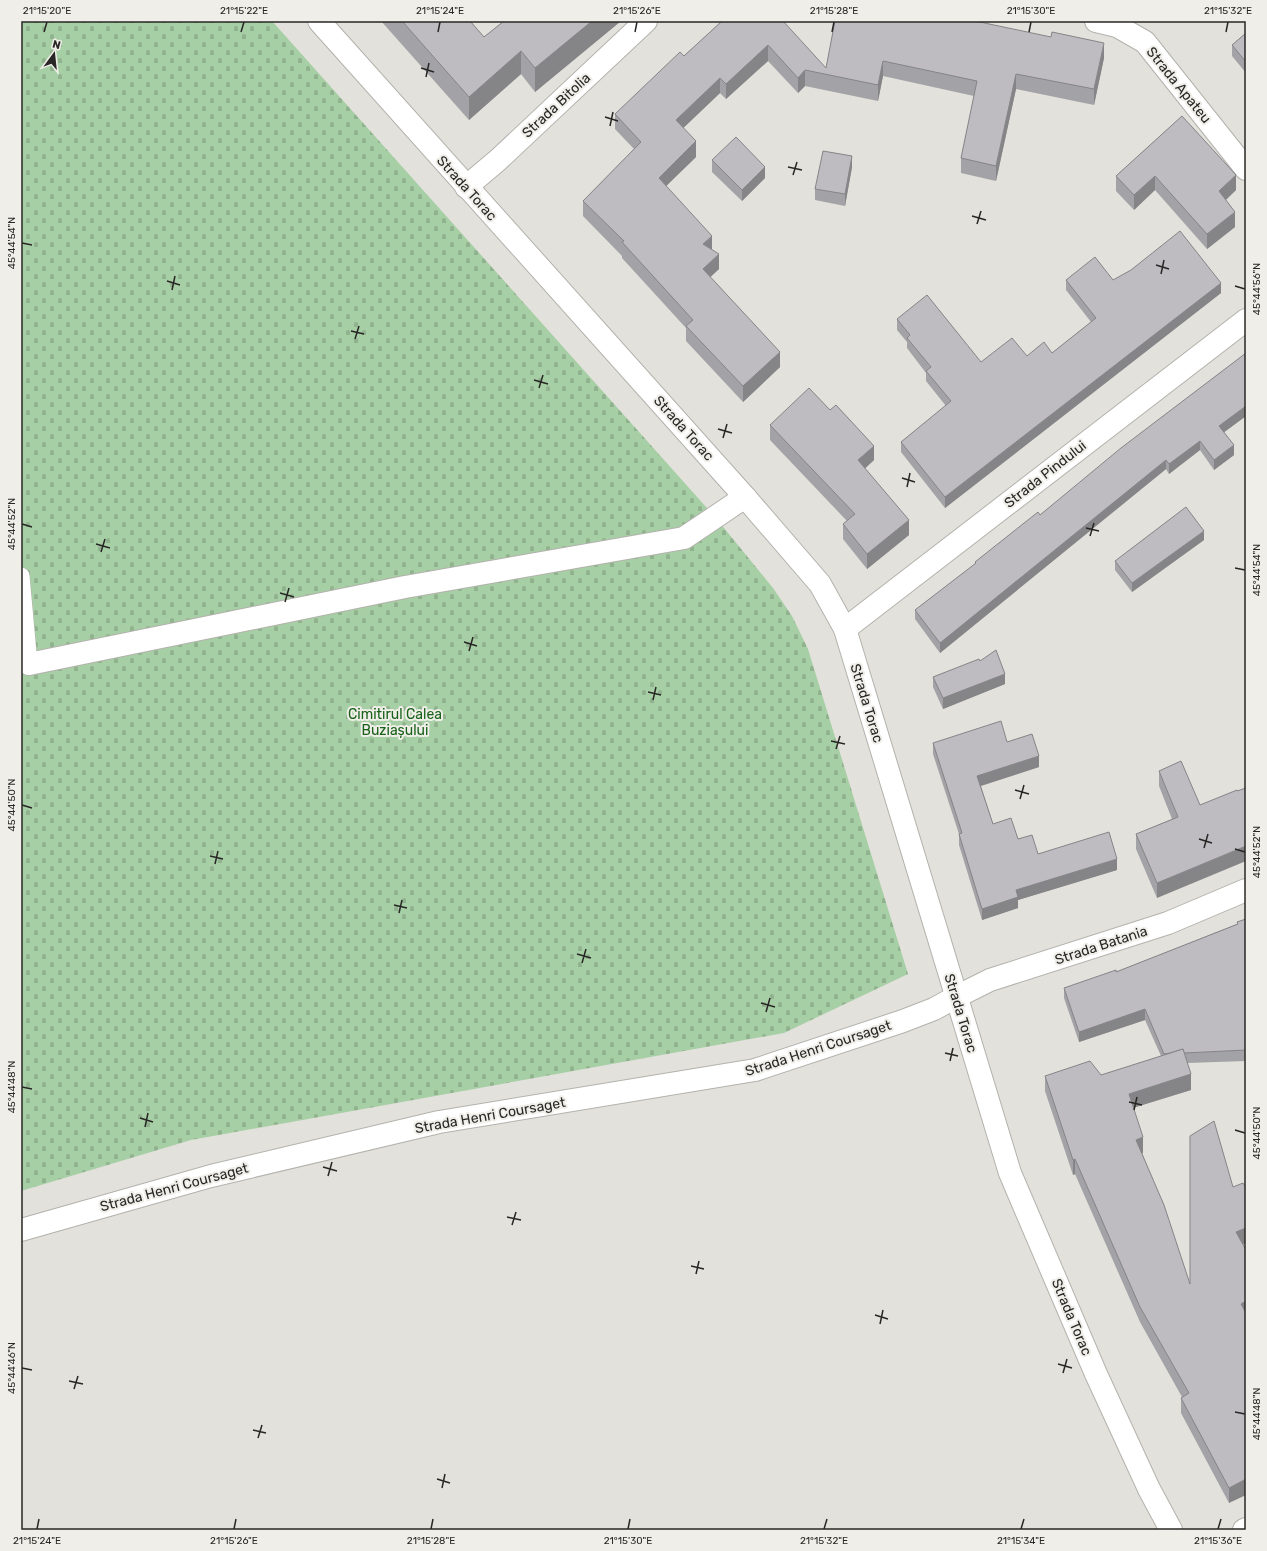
<svg xmlns="http://www.w3.org/2000/svg" width="1267" height="1551" font-family="Rubik,sans-serif">
	<style>
		.cemetery { fill: url(#cemetery-stones) }
		.lines { fill: none; stroke-linecap: round; stroke-linejoin: round }
		.lane-casing { stroke: #b3b2ac; stroke-width: 18 }
		.street-casing { stroke: #b3b2ac; stroke-width: 24 }
		.secondary-casing { stroke: #b3b2ac; stroke-width: 24 }
		.lane { stroke: #fff; stroke-width: 17 }
		.street { stroke: #fff; stroke-width: 22 }
		.secondary { stroke: #fff; stroke-width: 22 }
		.wall { fill: #a3a2a6 }
		.shaded-wall { fill: #858487 }
		.building { fill: #bebcc1; stroke: #858487 }
		.ticks { fill: none; stroke: #282725; stroke-width: 1.5 }
		.labels { text-anchor: middle; stroke-width: 4; stroke-linejoin: round; paint-order: stroke }
		.street-label { font-size: 14px; fill: #282725; stroke: #efeee8 }
		.park-label { font-size: 14px; fill: #176118; stroke: #efeee8 }
		.neatline { fill: none; stroke: #282725; stroke-width: 1.5 }
		.ticks-label { font-size: 10px; text-anchor: middle; fill: #282725 }
	</style>
	<defs>
		<pattern id="cemetery-stones" width="16" height="16" patternUnits="userSpaceOnUse"><rect width="16" height="16" fill="#a7cfa5"/><path d="M2 7V4a2 2 0 0 1 4 0v3zM10 15v-3a2 2 0 0 1 4 0v3z" fill="#90b28e"/></pattern>
	</defs>
	<rect width="100%" height="100%" fill="#e2e1db"/>
	<path class="cemetery" d="M21,21h251l443,496 58,71 19,28 16,33 100,325 -124,59 -593,107 -170,51z"/>
	<g class="lines">
		<g class="lane-casing">
			<path id="lane" d="M21,576l8,88"/>
		</g>
		<g class="street-casing">
			<g id="street">
				<path d="M1096,21l21,5 28,16 101,127"/>
				<path d="M466,187l32,-27 148,-139"/>
				<path d="M845,629l401,-309"/>
				<path d="M29,664l376,-77 279,-49 61,-41"/>
				<path d="M956,997l34,-17 178,-57 78,-33"/>
				<path d="M1244,1530l2,-1"/>
			</g>
		</g>
		<g class="secondary-casing">
			<g id="secondary">
				<path d="M319,21l426,476 75,87 25,45 165,544 86,201 53,115 22,41"/>
				<path d="M21,1230l190,-54 228,-54 316,-52 148,-49 31,-12 22,-12"/>
			</g>
		</g>
		<use href="#lane" class="lane"/>
		<use href="#street" class="street"/>
		<use href="#secondary" class="secondary"/>
	</g>
	<g class="wall">
		<path d="M381,21h89l14,16 20,-16h117l-86,71 -14,-18 -52,46z"/>
		<path d="M722,21l104,47 9,-47 269,37 -10,47 -78,-16 -20,92 -35,-8v-15l13,-62 -91,-20 -5,25 -73,-15 -7,7 -30,-32 -42,38 -6,-6 -37,35 13,29 -30,29 46,63 7,20 -9,8 70,90 -37,35 -57,-61v-13l-64,-70v-2l-39,-40v-15l51,-52 -19,-20v-15l69,-58z"/>
		<path d="M1246,33v40l-14,-17v-11z"/>
		<path d="M1182,116l54,74 -10,10 9,27 -28,22 -52,-59 -21,20 -18,-19v-15z"/>
		<path d="M712,160l53,18 -23,23 -30,-29z"/>
		<path d="M852,167l-7,39 -30,-6v-11z"/>
		<path d="M1066,280h47l108,13 -276,215 -44,-56v-10l45,-36 -20,-25v-8l-19,-25v-6l-10,-12v-11l84,43 71,-9 39,-31 -25,-32z"/>
		<path d="M1246,353v63l-22,16 10,23 -20,15 -14,-20 -31,24 -3,-5 -226,184 -25,-34v-9l60,-46v-2l65,-47z"/>
		<path d="M770,425l104,35 -9,8 44,67 -42,34 -24,-30v-15l4,-3 -77,-81z"/>
		<path d="M1204,540l-72,52 -17,-22v-9z"/>
		<path d="M980,661l25,23 -62,25 -10,-22v-10z"/>
		<path d="M1007,742l32,25 -58,19 12,38 25,15 20,15 79,16 -99,30v8l-36,12 -23,-75v-11l-26,-80v-11z"/>
		<path d="M1159,771l41,34 -43,93 -21,-49v-15l36,-15 -13,-33z"/>
		<path d="M1246,919v142l-59,2 4,27 -58,18 10,45h-1l48,131 43,-97 13,1v55l-3,1 -14,259 -48,-90v-15l1,-1 -42,-75 -65,-148 -2,1 -28,-84v-15l56,-1 60,-19 -16,-36 -66,22 -15,-44v-10l52,-16 121,-48v-2z"/>
	</g>
	<g class="shaded-wall">
		<path d="M592,21h29l-86,71v-24z"/>
		<path d="M1104,43v15l-10,47v-16z"/>
		<path d="M768,45v16l-42,38v-15z"/>
		<path d="M521,51v23l-52,46v-23z"/>
		<path d="M883,61v15l-5,25v-16z"/>
		<path d="M805,70v16l-7,7v-15z"/>
		<path d="M1016,74v15l-20,92v-15z"/>
		<path d="M720,78v15l-44,42v-15z"/>
		<path d="M696,141v16l-37,36v-15z"/>
		<path d="M852,156v11l-7,39v-12z"/>
		<path d="M765,167v11l-23,23v-11z"/>
		<path d="M1236,175v15l-17,16v-15z"/>
		<path d="M1155,176v14l-21,20v-15z"/>
		<path d="M1235,212v15l-28,22v-15z"/>
		<path d="M712,236v15l-9,-7z"/>
		<path d="M719,254v15l-16,15v-15z"/>
		<path d="M1221,283v10l-276,215v-11z"/>
		<path d="M780,352v15l-37,35v-16z"/>
		<path d="M1246,406v10l-27,20v-10z"/>
		<path d="M1200,441v9l-31,24v-10z"/>
		<path d="M1234,445v10l-20,15v-10z"/>
		<path d="M874,446v14l-16,15v-15z"/>
		<path d="M1166,460v9l-226,184v-10z"/>
		<path d="M909,520v15l-42,34v-15z"/>
		<path d="M1204,531v9l-72,52v-9z"/>
		<path d="M1005,674v10l-62,25v-11z"/>
		<path d="M1039,756v11l-62,20v-11z"/>
		<path d="M1246,846v15l-89,37v-15z"/>
		<path d="M1117,859v11l-99,30v8l-36,12v-11l34,-19z"/>
		<path d="M1145,1009v11l-66,22v-10z"/>
		<path d="M1191,1074v16l-62,19v-15z"/>
		<path d="M1143,1137v16l-7,2v-15z"/>
		<path d="M1075,1159v15l-2,1v-15z"/>
		<path d="M1246,1228v15l-10,5v-16z"/>
		<path d="M1246,1301v15l-5,-12z"/>
		<path d="M1246,1479v16l-17,8v-15z"/>
	</g>
	<g class="building">
		<path d="M402,21h68l14,16 20,-16h88l-57,47 -14,-17 -52,46z"/>
		<path d="M722,21h61l43,47 9,-47h140l76,16 1,-5 52,11 -10,46 -78,-15 -20,92 -35,-8 16,-77 -94,-20 -5,24 -73,-15 -7,8 -30,-33 -42,39 -6,-6 -44,42 20,21 -37,37 53,58 -9,8 16,10 -16,15 77,83 -37,34 -57,-60 7,-6 -71,-78 2,-1 -41,-40 58,-59 -26,-28 65,-62 4,4z"/>
		<path d="M1246,33v29l-14,-17z"/>
		<path d="M1182,116l54,59 -17,16 16,21 -28,22 -52,-58 -21,19 -18,-19z"/>
		<path d="M736,137l29,30 -23,23 -30,-30z"/>
		<path d="M823,151l29,5 -7,38 -30,-5z"/>
		<path d="M1180,231l41,52 -276,214 -44,-55 50,-41 -25,-30 5,-4 -24,-29 3,-3 -13,-16 30,-24 54,67 31,-24 15,18 17,-14 8,11 44,-35 -30,-38 29,-23 18,23 18,-10z"/>
		<path d="M1246,353v53l-27,20 15,19 -20,15 -14,-19 -31,23 -3,-4 -226,183 -25,-33 61,-47 -1,-1 63,-50 2,3 81,-67z"/>
		<path d="M809,388l21,22 6,-5 38,41 -16,14 51,60 -42,34 -24,-30 12,-10 -85,-89z"/>
		<path d="M1186,507l18,24 -72,52 -17,-22z"/>
		<path d="M996,650l9,24 -62,24 -10,-21 46,-18 1,2z"/>
		<path d="M1001,721l6,21 25,-8 7,22 -62,20 16,48 18,-6 7,21 14,-4 6,19 71,-22 8,27 -101,31 2,7 -36,12 -23,-75 3,-1 -29,-90z"/>
		<path d="M1181,761l19,44 37,-15v1l9,-3v58l-89,37 -21,-49 42,-17 -19,-46z"/>
		<path d="M1246,919v131l-62,3 -1,-4 -13,4 -6,1 -19,-45 -66,23 -15,-44 52,-18v2l122,-48 -1,-2z"/>
		<path d="M1183,1049l8,25 -62,20 14,43 -7,3 28,65 26,79v-148l24,-15 19,66 10,-4 3,5v40l-10,4 10,18v51l-5,3 5,9v15l-1,1 1,2v148l-17,9 -48,-90 8,-5 -49,-86 -65,-148 -2,1 -28,-84 45,-15 11,14z"/>
	</g>
	<path class="ticks" d="M44,32l3,-10M241,32l3,-10M438,32l2,-10M635,32l2,-10M832,32l2,-10M1029,32l2,-10M1226,32l2,-10M421,68l13,4M426,77l3,-14M605,117l13,4M610,126l3,-14M788,167l14,3M793,175l4,-13M972,216l14,4M977,224l4,-13M22,243l10,2M1156,265l13,4M1161,274l3,-14M167,281l13,4M1235,286l10,3M172,290l3,-14M351,331l13,3M355,339l4,-13M534,380l14,4M539,388l4,-13M718,429l14,4M723,438l4,-14M902,478l13,4M907,487l3,-14M22,524l10,3M1086,528l13,3M1090,536l4,-13M96,544l14,4M101,552l4,-13M1235,568l10,2M280,593l14,4M285,602l4,-14M464,642l13,4M469,651l4,-14M648,692l13,3M653,700l3,-13M831,741l14,3M836,749l4,-13M1015,790l14,4M1020,799l4,-14M22,805l10,3M1199,839l13,4M1204,848l4,-14M1235,849l10,3M210,856l13,3M215,864l3,-13M394,905l13,3M399,913l3,-13M577,954l14,4M582,963l4,-14M761,1003l14,4M766,1012l4,-14M945,1053l13,3M950,1061l3,-13M22,1087l10,2M1129,1102l13,3M1134,1110l3,-13M140,1118l13,4M145,1127l3,-14M1235,1130l10,3M323,1167l14,4M328,1176l4,-14M507,1217l14,3M512,1225l4,-13M691,1266l13,3M696,1274l3,-13M875,1315l13,4M880,1324l3,-14M1058,1364l14,4M22,1368l10,2M1063,1373l4,-14M69,1381l14,3M74,1389l4,-13M1235,1412l10,2M253,1430l13,3M258,1438l4,-13M437,1479l13,4M442,1488l3,-14M37,1529l2,-10M234,1529l2,-10M431,1529l2,-10M628,1529l2,-10M824,1529l3,-10M1021,1529l3,-10M1218,1529l3,-10"/>
	<g class="labels">
		<g class="street-label">
			<text transform="translate(1179 85) rotate(51)" y="5">Strada Apateu</text>
			<text transform="translate(556 105) rotate(-43)" y="5">Strada Bitolia</text>
			<text transform="translate(467 188) rotate(48)" y="5">Strada Torac</text>
			<text transform="translate(684 428) rotate(48)" y="5">Strada Torac</text>
			<text transform="translate(1045 474) rotate(-38)" y="5">Strada Pindului</text>
			<text transform="translate(867 703) rotate(73)" y="5">Strada Torac</text>
			<text transform="translate(1101 945) rotate(-18)" y="5">Strada Batania</text>
			<text transform="translate(961 1013) rotate(73)" y="5">Strada Torac</text>
			<text transform="translate(818 1048) rotate(-18)" y="5">Strada Henri Coursaget</text>
			<text transform="translate(490 1115) rotate(-10)" y="5">Strada Henri Coursaget</text>
			<text transform="translate(174 1187) rotate(-15)" y="5">Strada Henri Coursaget</text>
			<text transform="translate(1072 1317) rotate(67)" y="5">Strada Torac</text>
		</g>
		<g class="park-label">
			<text x="395" y="719">Cimitirul Calea<tspan x="395" dy="16">Buziașului</tspan></text>
		</g>
	</g>
	<rect width="1267" height="1551" fill="none" stroke="#efeee8" stroke-width="44"/>
	<g transform="translate(54 54) rotate(15)" stroke="#efeee8" stroke-width="3" paint-order="stroke">
	<path d="M0-3L7 15L0 10L-7 15Z" fill="#282725"/>
	<text y="-6" font-size="11" font-weight="bold" text-anchor="middle" fill="#282725">N</text>
	</g>
	<rect x="22" y="22" width="1223" height="1507" class="neatline"/>
	<g class="ticks-label">
		<text x="47" y="14">21°15'20"E</text>
		<text x="244" y="14">21°15'22"E</text>
		<text x="440" y="14">21°15'24"E</text>
		<text x="637" y="14">21°15'26"E</text>
		<text x="834" y="14">21°15'28"E</text>
		<text x="1031" y="14">21°15'30"E</text>
		<text x="1228" y="14">21°15'32"E</text>
		<text transform="translate(11 243) rotate(-90)" y="4">45°44'54"N</text>
		<text transform="translate(1256 289) rotate(-90)" y="4">45°44'56"N</text>
		<text transform="translate(11 524) rotate(-90)" y="4">45°44'52"N</text>
		<text transform="translate(1256 570) rotate(-90)" y="4">45°44'54"N</text>
		<text transform="translate(11 805) rotate(-90)" y="4">45°44'50"N</text>
		<text transform="translate(1256 852) rotate(-90)" y="4">45°44'52"N</text>
		<text transform="translate(11 1087) rotate(-90)" y="4">45°44'48"N</text>
		<text transform="translate(1256 1133) rotate(-90)" y="4">45°44'50"N</text>
		<text transform="translate(11 1368) rotate(-90)" y="4">45°44'46"N</text>
		<text transform="translate(1256 1414) rotate(-90)" y="4">45°44'48"N</text>
		<text x="37" y="1544">21°15'24"E</text>
		<text x="234" y="1544">21°15'26"E</text>
		<text x="431" y="1544">21°15'28"E</text>
		<text x="628" y="1544">21°15'30"E</text>
		<text x="824" y="1544">21°15'32"E</text>
		<text x="1021" y="1544">21°15'34"E</text>
		<text x="1218" y="1544">21°15'36"E</text>
	</g>
</svg>
